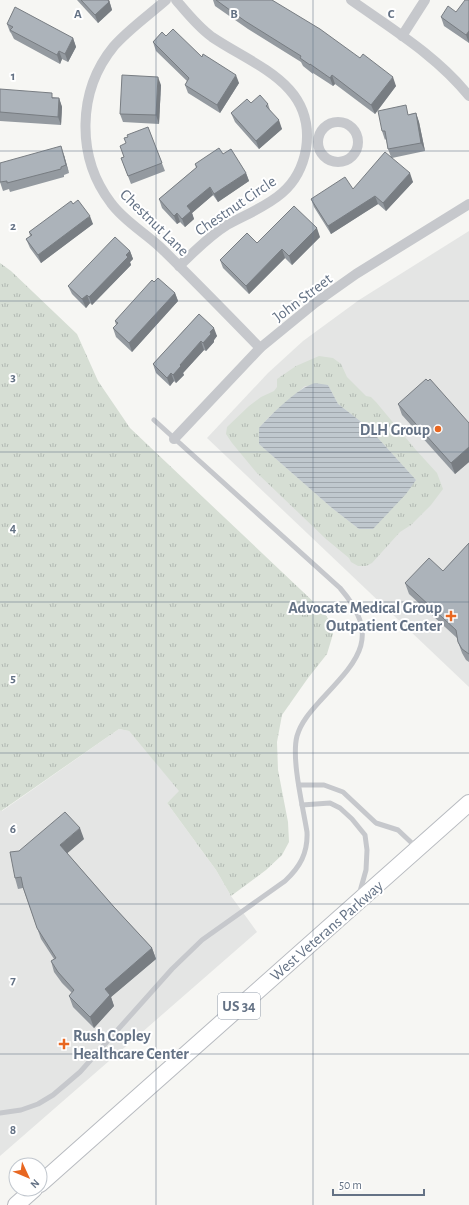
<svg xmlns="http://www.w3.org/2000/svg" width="469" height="1205" font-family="'Alegreya Sans',sans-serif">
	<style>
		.built { fill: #e4e5e4 }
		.grass { fill: url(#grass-tufts); fill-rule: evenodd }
		.water { fill: url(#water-rules) }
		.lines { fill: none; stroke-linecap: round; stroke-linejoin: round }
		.primary-casing { stroke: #b8bbc0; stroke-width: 18 }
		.service { stroke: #c6c8cc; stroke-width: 5 }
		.minor { stroke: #c6c8cc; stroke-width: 10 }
		.primary { stroke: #fff; stroke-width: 16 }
		.wall { fill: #949aa0 }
		.shaded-wall { fill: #787d82 }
		.building { fill: #acb3ba; stroke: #787d82 }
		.grid { fill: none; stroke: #647285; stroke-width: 1; stroke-opacity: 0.55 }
		.poi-dot { fill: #e86721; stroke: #fff; stroke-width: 1.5 }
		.labels { text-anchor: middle; stroke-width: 4; stroke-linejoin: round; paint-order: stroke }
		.shield { fill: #fff; stroke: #929caa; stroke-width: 1 }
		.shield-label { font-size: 15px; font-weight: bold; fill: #647285 }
		.street-label { font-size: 16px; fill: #647285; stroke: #fff }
		.poi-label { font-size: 16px; font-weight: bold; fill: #647285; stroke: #fff; text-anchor: end }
		.grid-label { font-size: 13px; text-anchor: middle; font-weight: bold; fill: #647285; stroke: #fff; stroke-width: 4; stroke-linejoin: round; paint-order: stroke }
	</style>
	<defs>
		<pattern id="grass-tufts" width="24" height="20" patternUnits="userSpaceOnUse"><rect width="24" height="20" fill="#d6ded4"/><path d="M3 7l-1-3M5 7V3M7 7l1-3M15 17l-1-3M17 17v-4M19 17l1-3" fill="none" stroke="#b1b8b2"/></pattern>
		<pattern id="water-rules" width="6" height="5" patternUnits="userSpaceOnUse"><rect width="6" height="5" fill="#c0c8ce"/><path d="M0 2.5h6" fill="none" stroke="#a0a7ad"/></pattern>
	</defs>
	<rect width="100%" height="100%" fill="#f6f6f3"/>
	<g class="built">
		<path d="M469,231v456l-262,-249 61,-65 35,-32 56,-41z"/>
		<path d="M119,729l10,2 51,60 -13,12 49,67 15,26 26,36 -257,224v-346l2,1z"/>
	</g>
	<g class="grass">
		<path d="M0,263l11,8 66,63 21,47 32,47 190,180 10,13 3,13 -6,20 -19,24 -26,37 -5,27 1,28 10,52 1,20 -7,13 -16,15 -35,26 -15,-26 -49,-67 12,-12 -50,-60 -10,-2 -118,82 -1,-1z"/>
		<path d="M319,356l14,2 8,6 6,13 19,19 5,1 5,5 40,48 21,23 6,16 -12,16 -20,20 -11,7 -28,31 -6,3h-8l-7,-4 -2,-4 -23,-19 -70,-67 -24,-29 -6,-9 1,-7 22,-21 12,-9 13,-6 3,-4v-8l19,-13zM328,385l10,19 30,23 48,53 -57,49 -27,-21 -73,-64v-16l11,-12 35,-30z"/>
	</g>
	<path class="water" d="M315,383l13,2 10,19 30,23 48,53 -10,14 -33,35h-14l-27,-21 -73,-64v-16c14,-15 37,-39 56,-45z"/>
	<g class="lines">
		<g class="primary-casing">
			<g id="primary">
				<path d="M40,1184l429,-381"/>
				<path d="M16,1205l18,-16"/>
			</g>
		</g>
		<g class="service">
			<path d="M299,785h25l19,7 33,31 22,7 18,17"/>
			<path d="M302,805l28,-2 10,5 12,11 13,16 2,15 -1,20 -7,25"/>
			<path d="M0,1113l21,-3 17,-6 15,-9 27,-23 92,-103 30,-29 83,-59c15,-14 23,-28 22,-49 -4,-25 -16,-73 -10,-96 4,-14 14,-25 23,-35 37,-40 63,-63 20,-113l-186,-168"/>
		</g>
		<g class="minor">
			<path d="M166,0c-17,15 -37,29 -52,46 -37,45 -38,111 -3,157 13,18 33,29 49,44 34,33 67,67 100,101"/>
			<path d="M176,0c11,13 22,27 36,37 43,29 104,47 94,112 -3,17 -10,32 -24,44 -16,14 -37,22 -55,32 -18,11 -33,27 -48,41"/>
			<path d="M351,0c41,29 86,56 118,96"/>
			<path d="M402,36l23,-36"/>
			<circle cx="338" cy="142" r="20"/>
			<path d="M174,439l86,-91 55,-45 41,-29 113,-70"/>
		</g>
		<use href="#primary" class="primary"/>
	</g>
	<g class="wall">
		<path d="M77,0h32l3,10 -14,13z"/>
		<path d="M213,0h59l124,86 -21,28 -40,-30 -2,2 -20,-13v1l-10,-8 -2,-4 -53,-33 -33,-23z"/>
		<path d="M469,0v43l-25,-17 -3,-9 15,-5z"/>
		<path d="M7,24l66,14 3,9 -8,15 -6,-3 -2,5 -46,-25 -3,-6 -1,-1z"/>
		<path d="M166,36l36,21 37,26 -19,30 -32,-20 -3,-8 2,-4 -31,-30 -3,-9z"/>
		<path d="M161,85l-2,39 -36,-2 -3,-8z"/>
		<path d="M0,89l59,9 3,9 -1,18 -61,-4z"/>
		<path d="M251,103l17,1 2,6 12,19 -23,20 -24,-27 -4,-9z"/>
		<path d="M416,113l3,9 6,29 -33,7 21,24 -27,29 -8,-7 -47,30 -17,-27 -3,-8 42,-10 38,-32 -3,-8 -2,-10 -1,1 -3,-9 28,-17z"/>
		<path d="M148,127l17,44 -34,13 -10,-26 3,-1 4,-20z"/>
		<path d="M223,154l23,19 3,8 -31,21 -5,-7 -21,18 2,6 -9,8 -5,-5 -3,2 -15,-16 -3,-9 37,-31 -1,-4z"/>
		<path d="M64,155l5,18 -5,2v2l-54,15 -1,-3 -6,2 -3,-9z"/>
		<path d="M73,204l20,20 -52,39 -11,-15 -4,-9 4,-3 -1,-4z"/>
		<path d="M320,237l-28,28 -7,-7 -36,36 -26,-26 -3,-8 37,-17z"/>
		<path d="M130,251l3,8 -3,3 1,3 -39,40 -2,-2 -4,5 -14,-14 -4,-8z"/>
		<path d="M154,282l21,11 3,8 -46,51 -16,-15 -3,-9 3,-3 -1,-4z"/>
		<path d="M199,314l18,22 -3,4v2l-8,9 -2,-1 -21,23 1,2 -8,8 -2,-2 -4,5 -14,-13 -3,-9z"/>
		<path d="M398,404l71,19v39l-14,12 -53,-59z"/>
		<path d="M469,543v119l-3,-2 -4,-7 -4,-11 -1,-4 -48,-44 -4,-11 38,-12z"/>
		<path d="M84,839l-17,14 47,54 38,41 4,11 -45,38 3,9 -20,22 -21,-21 -4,-11 3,-3 -10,-10 -8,-11 -3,-11 3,-2 -13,-20 -18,-51 -5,1 -3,-11 4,-27z"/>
	</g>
	<g class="shaded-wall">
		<path d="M106,0h3l3,10 -14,13 -3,-8z"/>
		<path d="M469,31v12l-3,-8z"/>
		<path d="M73,38l3,9 -8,15 -3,-8z"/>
		<path d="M59,51l3,8 -2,5 -3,-9z"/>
		<path d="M236,75l3,8 -19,30 -3,-8z"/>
		<path d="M332,75l3,9 -2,2 -3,-8z"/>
		<path d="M158,77l3,8 -2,39 -3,-9z"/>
		<path d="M393,77l3,9 -21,28 -4,-9z"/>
		<path d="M59,98l3,9 -1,18 -3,-8z"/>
		<path d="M416,113l3,9 6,29 -4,-8z"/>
		<path d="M279,120l3,9 -23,20 -3,-8z"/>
		<path d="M61,146l3,9 5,18 -3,-8z"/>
		<path d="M246,173l3,8 -31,21 -4,-8z"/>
		<path d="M410,173l3,9 -27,29 -3,-8z"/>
		<path d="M210,187l3,8 -21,18 2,6 -9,8 -3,-8 5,-13z"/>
		<path d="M375,196l3,8 -47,30 -3,-8z"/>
		<path d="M177,213l3,9 -3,2 -3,-8z"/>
		<path d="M90,216l3,8 -52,39 -3,-8z"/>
		<path d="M317,228l3,9 -28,28 -3,-9z"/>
		<path d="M282,249l3,9 -36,36 -3,-8z"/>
		<path d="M130,251l3,8 -3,3 1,3 -39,40 -3,-8z"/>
		<path d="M175,293l3,8 -46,51 -3,-9z"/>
		<path d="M87,295l3,8 -4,5 -4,-9z"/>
		<path d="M214,328l3,8 -3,4v2l-8,9 -3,-8 7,-11z"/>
		<path d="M201,341l3,9 -21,23 1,2 -8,8 -3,-8 7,-10z"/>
		<path d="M171,373l3,8 -4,5 -3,-8z"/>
		<path d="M469,447v15l-14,12 -4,-11z"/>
		<path d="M80,828l4,11 -20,17 -4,-11z"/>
		<path d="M152,948l4,11 -45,38 3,9 -20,22 -4,-11 15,-28z"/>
	</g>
	<g class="building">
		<path d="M81,0h27l1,2 -14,13z"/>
		<path d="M216,0h56l48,29 40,29 3,-4 30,23 -22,28 -39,-30 -2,3 -20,-14v1l-10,-7 1,-2 -56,-35z"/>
		<path d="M465,0h4v31l-3,4 -25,-18 7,-11 8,6z"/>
		<path d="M15,7l58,31 -8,16 -6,-3 -2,4 -47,-25 3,-3 -6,-3z"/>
		<path d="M173,29l29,28 1,-3 33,21 -19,30 -32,-20 4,-7 -36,-36 9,-10 4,4z"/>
		<path d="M122,75l36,2 -2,38 -36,-1z"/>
		<path d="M0,89l52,4v5h7l-1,19 -58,-5z"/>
		<path d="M260,95l8,9 -2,2 13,14 -23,21 -25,-28 16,-14 4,4z"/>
		<path d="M406,105l2,10 8,-2 5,30 -33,6 -3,-18h-3l-4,-20z"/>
		<path d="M148,127l14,36 -34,13 -7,-18 3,-1 -4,-11 6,-3 -2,-5 4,-1 -1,-2z"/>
		<path d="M61,146l5,19 -5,2v2l-54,14v-2l-7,1v-19z"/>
		<path d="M219,148l4,6 8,-5 15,24 -32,21 -4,-7 -23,19 4,5 -9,8 -5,-6 -3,3 -15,-17 38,-32 -2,-3z"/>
		<path d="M385,152l25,21 -27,30 -8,-7 -47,30 -17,-27 34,-22 8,12z"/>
		<path d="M78,200l12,16 -52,39 -12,-16 6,-4 -3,-3 42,-31 2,3z"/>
		<path d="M294,206l23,22 -28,28 -7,-7 -36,37 -26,-26 27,-27 10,10z"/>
		<path d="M115,237l15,14 -4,4 2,2 -39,40 -2,-2 -5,4 -14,-13z"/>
		<path d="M158,278l17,15 -46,50 -16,-15 5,-5 -3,-2 37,-41 2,2z"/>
		<path d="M199,314l15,14 -4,4 1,2 -8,9 -2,-2 -21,24 1,1 -8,9 -2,-2 -4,5 -14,-14z"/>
		<path d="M426,379l2,2 2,-2 39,44v24l-18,16 -53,-59z"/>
		<path d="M469,543v111l-7,-5 -4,-7 -2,-12 -51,-47 24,-25 14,13z"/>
		<path d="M65,812l15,16 -20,17 54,62 38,41 -47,41 5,6 -20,22 -21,-21 5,-6 -16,-18 -7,-11 5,-3 -19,-30 -14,-41 -2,-10 -6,1 -5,-26 9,-1z"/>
	</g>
	<path class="grid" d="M156,0v1205M313,0v1205M0,151h469M0,301h469M0,452h469M0,602h469M0,753h469M0,904h469M0,1054h469"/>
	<g class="poi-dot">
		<circle cx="438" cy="429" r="4"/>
		<path d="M449 610h4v4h4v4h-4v4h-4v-4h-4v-4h4z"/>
		<path d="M62 1038h4v4h4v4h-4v4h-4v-4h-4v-4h4z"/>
	</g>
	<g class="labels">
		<rect class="shield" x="218" y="993" width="42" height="26" rx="3"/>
		<g class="shield-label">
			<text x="239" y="1011">US 34</text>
		</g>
		<g class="street-label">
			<text transform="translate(235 205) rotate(-34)" y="6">Chestnut Circle</text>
			<text transform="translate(155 222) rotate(44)" y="6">Chestnut Lane</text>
			<text transform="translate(302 297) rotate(-37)" y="6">John Street</text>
			<text transform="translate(326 930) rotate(-41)" y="6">West Veterans Parkway</text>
		</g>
		<g class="poi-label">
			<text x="430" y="435">DLH Group</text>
			<text x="442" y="613">Advocate Medical Group<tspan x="442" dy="18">Outpatient Center</tspan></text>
			<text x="73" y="1041" text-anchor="start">Rush Copley<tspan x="73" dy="18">Healthcare Center</tspan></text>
		</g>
	</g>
	<g class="grid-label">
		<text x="78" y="18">A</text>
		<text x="234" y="18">B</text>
		<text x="391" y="18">C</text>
		<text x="13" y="80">1</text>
		<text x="13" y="230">2</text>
		<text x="13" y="381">3</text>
		<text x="13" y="532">4</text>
		<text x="13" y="682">5</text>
		<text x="13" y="833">6</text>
		<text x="13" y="984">7</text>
		<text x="13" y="1134">8</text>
	</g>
	<g transform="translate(28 1177) rotate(134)"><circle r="19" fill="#ffffff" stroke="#c1c7ce"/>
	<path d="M0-3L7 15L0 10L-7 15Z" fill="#e86721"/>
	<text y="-6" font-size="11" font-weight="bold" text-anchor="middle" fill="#647285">N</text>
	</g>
	<path d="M333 1189v6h91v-6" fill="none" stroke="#647285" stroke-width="2"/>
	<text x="339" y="1189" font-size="12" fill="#647285" stroke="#ffffff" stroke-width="3" paint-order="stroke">50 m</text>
</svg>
